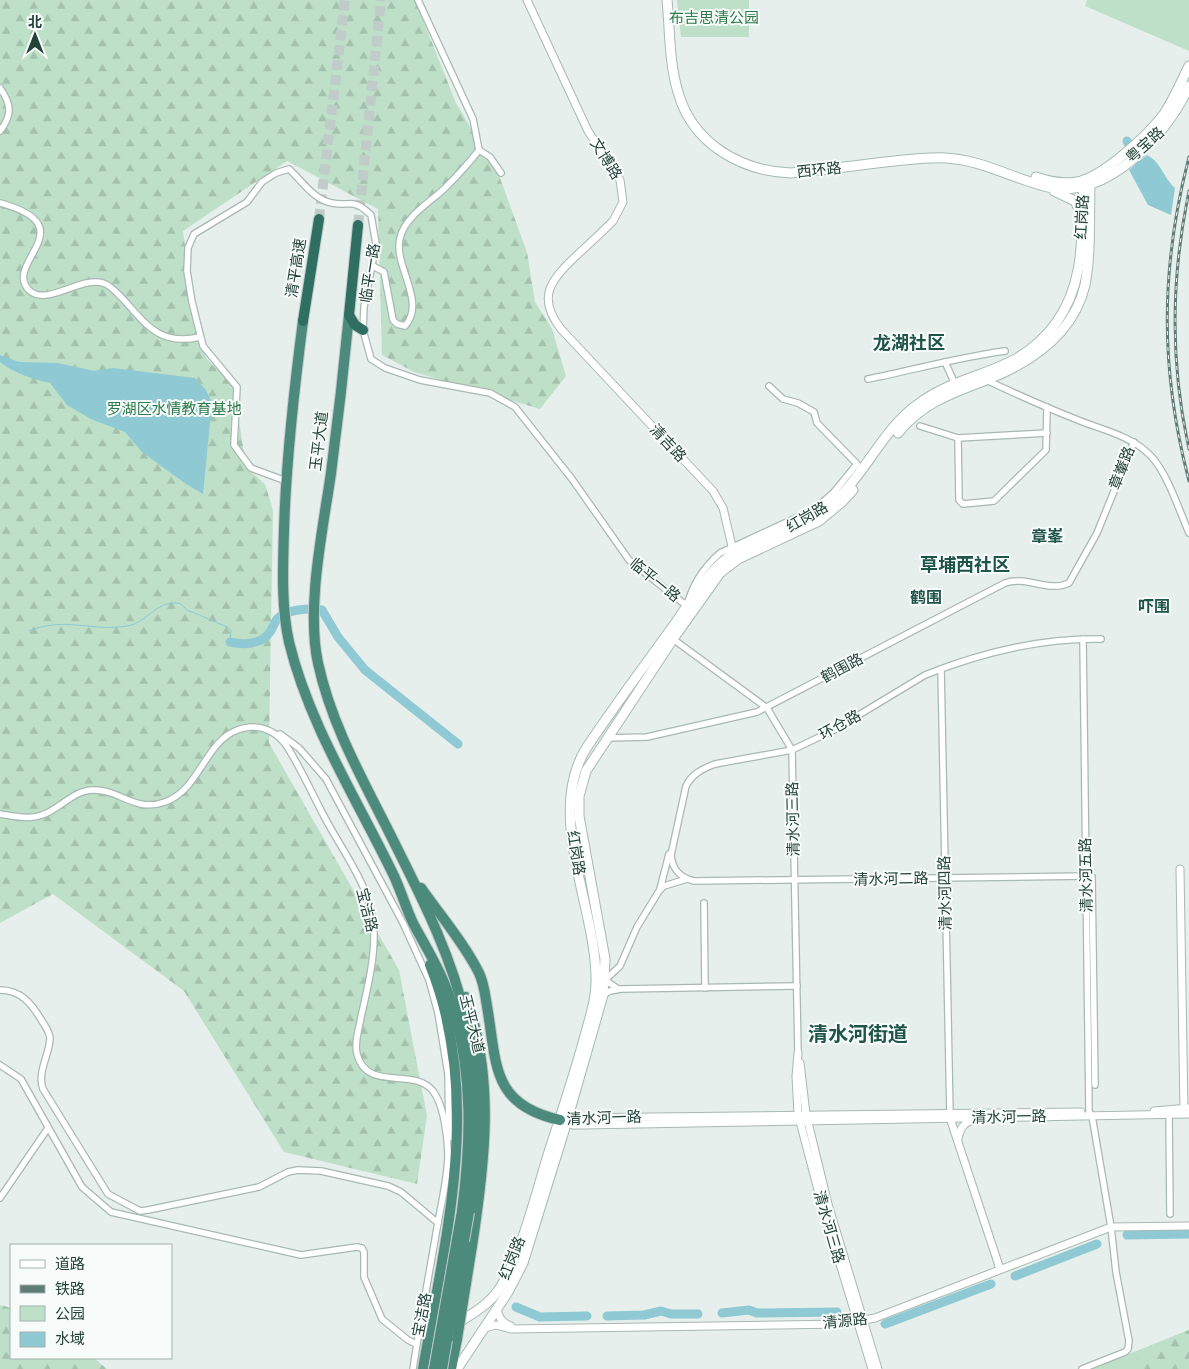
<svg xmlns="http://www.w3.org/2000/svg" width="1189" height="1369" font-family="'Fira Sans Condensed','Noto Sans SC',sans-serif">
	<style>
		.green { fill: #bfe0c8 }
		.forest { fill: url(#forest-firs) }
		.water { fill: #8ec9d4 }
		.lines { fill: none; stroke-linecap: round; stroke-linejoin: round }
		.stream { stroke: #8ec9d4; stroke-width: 1 }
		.river { stroke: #8ec9d4; stroke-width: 9 }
		.motorway-tunnel { stroke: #bfccc8; stroke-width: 10; stroke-dasharray: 10 5; stroke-linecap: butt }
		.minor-casing { stroke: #a8b8b2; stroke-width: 8 }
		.tertiary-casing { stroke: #a8b8b2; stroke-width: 9 }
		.secondary-casing { stroke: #a4bbb3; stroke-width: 11 }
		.trunk-casing { stroke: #c2cac8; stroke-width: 12 }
		.motorway-casing { stroke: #c2cac8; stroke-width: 12 }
		.minor { stroke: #fff; stroke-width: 5.5 }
		.tertiary { stroke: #fff; stroke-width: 7 }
		.secondary { stroke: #fff; stroke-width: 9 }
		.trunk { stroke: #4c8a7c; stroke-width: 10 }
		.motorway { stroke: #2f6f62; stroke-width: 10 }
		.rail-casing { stroke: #5f7d75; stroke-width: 3 }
		.rail { stroke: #f7fbf9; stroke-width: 1; stroke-dasharray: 4; stroke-linecap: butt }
		.trunk-bridge-casing { stroke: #c2cac8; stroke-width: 12; stroke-linecap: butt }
		.trunk-bridge { stroke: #4c8a7c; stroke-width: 10 }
		.labels { text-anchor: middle; stroke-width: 4; stroke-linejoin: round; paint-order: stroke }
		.park-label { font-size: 15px; fill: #2d7a4b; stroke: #f7fbf9 }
		.street-label { font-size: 15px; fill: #24423a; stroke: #f7fbf9 }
		.neighbourhood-label { font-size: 16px; font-weight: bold; fill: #1f5548; stroke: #f7fbf9 }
		.quarter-label { font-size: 18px; font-weight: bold; fill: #1f5548; stroke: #f7fbf9 }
		.district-label { font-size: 20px; font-weight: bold; fill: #1f5548; stroke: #f7fbf9 }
	</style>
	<defs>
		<pattern id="forest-firs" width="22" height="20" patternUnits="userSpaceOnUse" patternTransform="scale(1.25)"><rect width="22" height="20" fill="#bfe0c8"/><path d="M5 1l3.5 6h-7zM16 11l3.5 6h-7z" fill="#a4c1ad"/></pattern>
	</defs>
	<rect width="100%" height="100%" fill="#e6efeb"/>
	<g class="green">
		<path d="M677,0h72v37h-68z"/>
		<path d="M1087,0h102v51l-104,-45z"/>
		<path d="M1189,1330v39h-98z"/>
	</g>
	<g class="forest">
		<path d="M0,0h415l41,103 44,75 27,74 8,50 17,27 14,47 -26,33 -126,-37 -32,-17 -4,-146 -91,-48 -104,70 15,109 9,19 27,28 12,80 19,17 8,26 -4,233 130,227 28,146 -10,68 -133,-32 -100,-161 -131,-97 -53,29z"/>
		<path d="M0,1305l11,3v50h83l13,11h-107z"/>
		<path d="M1189,1330v39h-60v-3l21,-20z"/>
	</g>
	<g class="water">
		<path d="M1147,155c14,7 16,22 28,33l-4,27 -23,-10 -19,-35z"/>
		<path d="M0,355l19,7 39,1 36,8 19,-3 82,10 11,12 6,13 -9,91 -17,-10 -44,-32 -17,-20 -34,-13 -24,-14 -17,-22c-17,-4 -35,-9 -50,-21z"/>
	</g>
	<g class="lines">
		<path class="stream" d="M29,631c35,-15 63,1 98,-5 20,-3 27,-24 50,-23 6,0 8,7 12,8 13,4 26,12 39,16l3,4 -1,11"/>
		<g class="river">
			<path d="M1127,141l17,31"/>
			<path d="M230,642c13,3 31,3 40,-10 3,-4 4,-9 7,-13 9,-10 33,-11 45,-9l16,27 27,33 93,74"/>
			<path d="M1127,1235l62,-1"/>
			<path d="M1015,1276l82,-32"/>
			<path d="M516,1307l24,10 47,-1"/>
			<path d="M722,1313l27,-3 8,3 80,-1"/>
			<path d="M607,1316l37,-1 17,-4 10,3h27"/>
			<path d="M885,1324l106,-40"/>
		</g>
		<g class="motorway-tunnel">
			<path d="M319,219l26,-219"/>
			<path d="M358,225l23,-225"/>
		</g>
		<g class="minor-casing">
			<g id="minor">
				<path d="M418,0l55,119 6,31 11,7 11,16"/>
				<path d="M0,88c12,17 12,27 0,43"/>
				<path d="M0,203c88,24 0,61 30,88 18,15 51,-15 73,-8 9,3 15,11 21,17 23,26 37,46 76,37"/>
				<path d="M373,266l11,6 9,48 4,4 8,2c22,-25 -12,-60 -5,-88 5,-22 31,-36 46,-51 12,-12 23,-24 33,-37"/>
				<path d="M945,362l10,22"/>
				<path d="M868,379c46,-9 91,-22 137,-28"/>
				<path d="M986,380c30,14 61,28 92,40 24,10 52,15 72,35 17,17 29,55 39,78"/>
				<path d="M920,426l38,12 89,-5"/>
				<path d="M958,438l1,62 4,4 31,-3 52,-51 1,-43"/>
				<path d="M286,481l-35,-13 -17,-23 3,-58 -34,-41 -11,-44 -5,-31 1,-23 6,-14 53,-32 15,-20 14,-9 13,-4c13,12 25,31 43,34 19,4 20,-6 39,12l5,29 -12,63 -1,23 8,29 14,9 35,12 70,13 25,14 57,72 57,81 58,46c5,-21 17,-39 33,-53l95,-44 19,-17 23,-28 -40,-41 -3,-11 -16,-9 -15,-4 -14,-13"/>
				<path d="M673,639l94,69 25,42 6,303"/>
				<path d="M941,669l9,447"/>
				<path d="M280,734l19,14 27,31 77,144 26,57 9,33 10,61 1,64"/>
				<path d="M607,738l40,-1 110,-25 248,-129c21,-8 43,10 64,0l28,-50 37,-91"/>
				<path d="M0,814c13,2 28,6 42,1 17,-5 30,-24 50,-25 28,-1 43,23 73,12 39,-14 40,-71 85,-75 16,-1 27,6 36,18 15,23 26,49 39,73 19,36 50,74 49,117 0,28 -7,55 -13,82 -2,12 -7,26 -4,37 10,39 56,12 76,37 11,15 14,44 15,62 0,25 -7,51 -11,75 -8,47 -17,94 -24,141"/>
				<path d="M1087,876l-393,5c-13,-3 -22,-12 -23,-26l15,-69c6,-12 16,-17 29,-22l77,-14 42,-20 91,-55c55,-22 117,-37 176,-36"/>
				<path d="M1092,877l3,208"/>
				<path d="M660,889l9,-35"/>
				<path d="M704,903l1,85"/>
				<path d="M618,989l-13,-9 15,-14 17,-39 22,-36 5,-5 23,-7"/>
				<path d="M0,990c21,0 32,14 42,31 3,5 8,11 8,18 -1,17 -13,33 -7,50l65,105 32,17 8,-1 111,-23 29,-15 10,-2 23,1 67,15 13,6 37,31"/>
				<path d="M603,995l7,-4 11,-2 176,-3"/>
				<path d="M0,1065l21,14 61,108 29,25 190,43 56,-8 5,1 2,4v25l18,42 26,21 8,4"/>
				<path d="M1169,1112l1,102"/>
				<path d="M0,1198l48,-70"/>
				<path d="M1082,1369l43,-17 3,-3 1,-8 -13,-69 -5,-45 -19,-111 -3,-4 -6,-473"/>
			</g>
		</g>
		<g class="tertiary-casing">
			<g id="tertiary">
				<path d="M527,0l61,131 32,49 3,22 -10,19c-12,12 -25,24 -37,35 -25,24 -40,41 -15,73l152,162 10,17 9,38"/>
				<path d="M1180,869l4,242"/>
				<path d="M798,1053l-2,23 2,38 24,91 50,164"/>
				<path d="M800,1063l6,51 22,90 50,165"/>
				<path d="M1154,1111l35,-3"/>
				<path d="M565,1118l516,-6"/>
				<path d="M950,1118l50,151"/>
				<path d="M562,1121l11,4h10l606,-11"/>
				<path d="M958,1139c2,-10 5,-16 15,-19"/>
				<path d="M497,1309c2,9 5,14 14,17"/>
				<path d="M484,1328l12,-3 15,4 331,-5 33,-6 236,-91 78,-1"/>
			</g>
		</g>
		<g class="secondary-casing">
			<g id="secondary">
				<path d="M667,0c3,30 2,63 11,92 14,51 62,79 113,81 31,-3 63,-7 94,-11 20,-2 41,-5 61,-4 37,2 67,21 102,29 58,14 120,-53 141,-101"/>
				<path d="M1036,177c14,5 29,8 45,4 25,-7 67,-46 83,-67 10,-15 17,-32 25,-48"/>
				<path d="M1054,191l21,10 6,12"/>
				<path d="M898,433c22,-28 51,-39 83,-51 46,-17 92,-46 104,-97 6,-31 4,-67 5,-99l-4,-4"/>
				<path d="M456,1324c16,-10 33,-19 44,-36 21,-33 36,-94 48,-133 13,-41 27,-81 38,-123 5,-18 11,-37 10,-56 -1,-70 -51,-164 -9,-229 28,-42 58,-82 87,-122 16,-23 31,-50 53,-67 32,-25 75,-29 106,-56 33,-28 49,-72 84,-97 47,-36 100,-28 139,-82 31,-43 25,-93 28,-143"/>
				<path d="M457,1369l51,-77 15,-29 41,-132 39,-136 2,-36 -26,-143v-20l7,-25 87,-132 47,-66 18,-14 81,-38 23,-19 11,-12"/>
			</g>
		</g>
		<g class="trunk-casing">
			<g id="trunk">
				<path d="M349,315c-5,52 -11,105 -18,158 -8,56 -25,134 -13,190 14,65 48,122 77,181 28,56 58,115 71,177 14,63 13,128 3,191"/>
				<path d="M303,321c-9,69 -17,139 -19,209 -1,36 -3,76 5,112 20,83 68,157 105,234 7,15 12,32 19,47 15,28 31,53 40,84 20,68 18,135 9,204"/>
				<path d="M421,888c19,27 43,55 58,85 5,10 6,22 8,33 10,58 4,99 73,114"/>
				<path d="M466,997c29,82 19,165 6,249"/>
				<path d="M423,1369c23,-134 60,-272 7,-404"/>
				<path d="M451,1369l6,-30"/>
			</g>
		</g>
		<g class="motorway-casing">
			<g id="motorway">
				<path d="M358,225l-9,90 6,10 8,5"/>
				<path d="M303,321l16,-102"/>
			</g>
		</g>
		<use href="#minor" class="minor"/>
		<use href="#tertiary" class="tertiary"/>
		<use href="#secondary" class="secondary"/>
		<use href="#trunk" class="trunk"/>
		<use href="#motorway" class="motorway"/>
		<g class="rail-casing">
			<g id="rail">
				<path d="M1189,157c-29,112 -29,213 0,324"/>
				<path d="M1189,191c-18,86 -19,173 0,258"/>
			</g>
		</g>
		<use href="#rail" class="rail"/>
		<g class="trunk-bridge-casing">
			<g id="trunk-bridge">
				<path d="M457,1339l15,-93"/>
				<path d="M434,1369l28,-158"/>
				<path d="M442,1369l27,-157"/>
			</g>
		</g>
		<use href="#trunk-bridge" class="trunk-bridge"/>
	</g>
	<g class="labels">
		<g class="park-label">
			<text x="714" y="23">布吉思清公园</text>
			<text x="174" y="414">罗湖区水情教育基地</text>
		</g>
		<g class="street-label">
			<text transform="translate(1145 145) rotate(-42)" y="5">粤宝路</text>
			<text transform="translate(606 159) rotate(58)" y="5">文博路</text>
			<text transform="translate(819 170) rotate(-6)" y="5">西环路</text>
			<text transform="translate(1082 217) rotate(-87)" y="5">红岗路</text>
			<text transform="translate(296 268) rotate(-81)" y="5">清平高速</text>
			<text transform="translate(370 273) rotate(-81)" y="5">临平一路</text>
			<text transform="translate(319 441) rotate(-83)" y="5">玉平大道</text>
			<text transform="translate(668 443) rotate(47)" y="5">清吉路</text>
			<text transform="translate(1122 468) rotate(-69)" y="5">章輋路</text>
			<text transform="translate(807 517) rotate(-30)" y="5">红岗路</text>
			<text transform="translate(655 580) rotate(39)" y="5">临平一路</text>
			<text transform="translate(842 668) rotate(-28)" y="5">鹤围路</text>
			<text transform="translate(840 725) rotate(-29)" y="5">环仓路</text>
			<text transform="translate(793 819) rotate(-91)" y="5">清水河三路</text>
			<text transform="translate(576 853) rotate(81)" y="5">红岗路</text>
			<text transform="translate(1086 875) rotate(-91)" y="5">清水河五路</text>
			<text transform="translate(891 879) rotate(-1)" y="5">清水河二路</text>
			<text transform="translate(945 893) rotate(-91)" y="5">清水河四路</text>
			<text transform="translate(367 910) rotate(76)" y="5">宝洁路</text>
			<text transform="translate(472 1024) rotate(76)" y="5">玉平大道</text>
			<text transform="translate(1009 1117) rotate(-1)" y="5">清水河一路</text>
			<text transform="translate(604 1118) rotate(-2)" y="5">清水河一路</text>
			<text transform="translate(829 1227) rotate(74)" y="5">清水河三路</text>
			<text transform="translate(512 1258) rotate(-68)" y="5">红岗路</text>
			<text transform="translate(422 1315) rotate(-79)" y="5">宝洁路</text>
			<text transform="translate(845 1321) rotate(-6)" y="5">清源路</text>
		</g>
		<g class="neighbourhood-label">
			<text x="1047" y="542">章峯</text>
			<text x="926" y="603">鹤围</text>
			<text x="1154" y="612">吓围</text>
		</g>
		<g class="quarter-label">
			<text x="909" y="349">龙湖社区</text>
			<text x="965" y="571">草埔西社区</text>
		</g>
		<g class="district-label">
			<text x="858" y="1041">清水河街道</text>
		</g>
	</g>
	<rect x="10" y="1244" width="162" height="115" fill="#f7fbf9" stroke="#a3b1ad"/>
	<rect x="20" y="1260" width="25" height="8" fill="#ffffff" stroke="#a3b1ad"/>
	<text x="55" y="1269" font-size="15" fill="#24423a">道路</text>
	<rect x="20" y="1285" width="25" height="8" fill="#5f7d75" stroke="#a3b1ad"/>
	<text x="55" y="1294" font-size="15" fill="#24423a">铁路</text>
	<rect x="20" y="1306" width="25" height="15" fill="#bfe0c8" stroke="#a3b1ad"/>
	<text x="55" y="1319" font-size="15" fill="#24423a">公园</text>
	<rect x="20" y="1332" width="25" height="15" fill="#8ec9d4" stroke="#a3b1ad"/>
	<text x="55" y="1344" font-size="15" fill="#24423a">水域</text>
	<g transform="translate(35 35)" stroke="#f7fbf9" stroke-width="4" paint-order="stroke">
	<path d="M0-4L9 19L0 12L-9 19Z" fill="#24423a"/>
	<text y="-8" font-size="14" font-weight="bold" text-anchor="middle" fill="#24423a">北</text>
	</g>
</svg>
